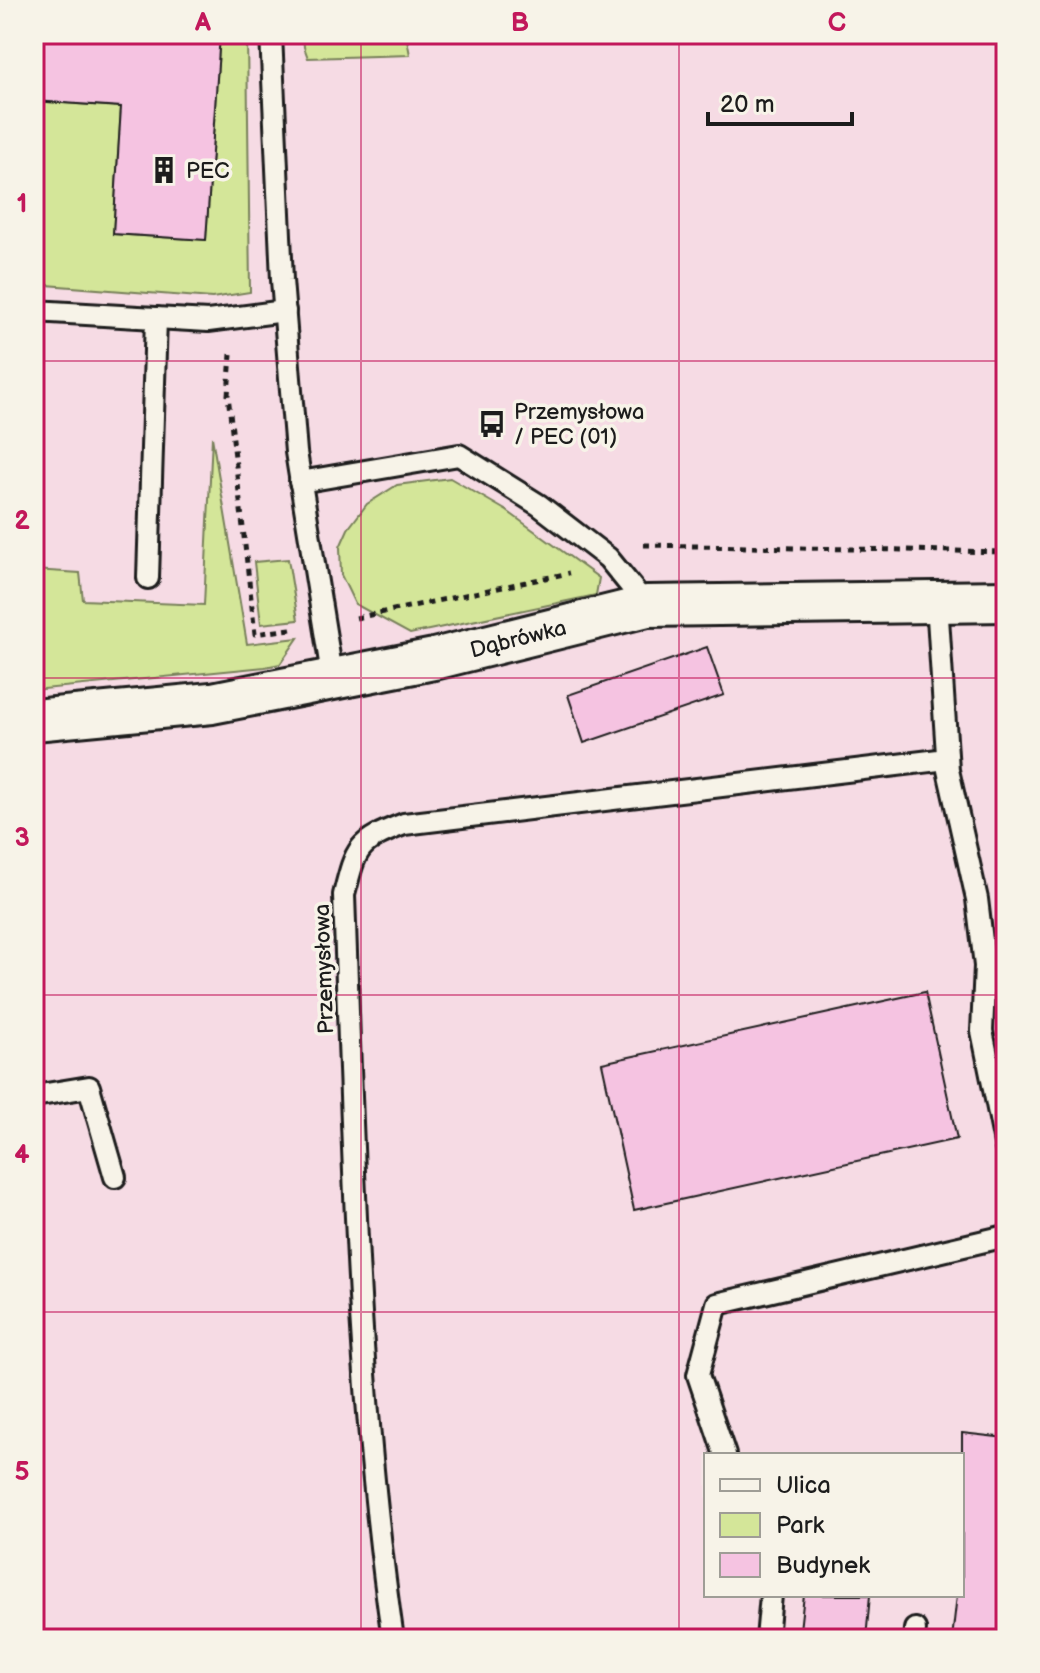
<svg xmlns="http://www.w3.org/2000/svg" width="1040" height="1673" font-family="'Balsamiq Sans',sans-serif">
	<style>
		.built { fill: #f6dbe4; fill-rule: evenodd }
		.green { fill: #d4e699; stroke: #78815a; stroke-width: 2 }
		.building { fill: #f5c3e1; stroke: #1c1c1c; stroke-width: 2 }
		.lines { fill: none; stroke-linecap: round; stroke-linejoin: round }
		.service-casing { stroke: #1c1c1c; stroke-width: 26 }
		.minor-casing { stroke: #1c1c1c; stroke-width: 46 }
		.path { stroke: #1c1c1c; stroke-width: 5; stroke-dasharray: 6 6; stroke-linecap: butt }
		.service { stroke: #f7f3e8; stroke-width: 20 }
		.minor { stroke: #f7f3e8; stroke-width: 40 }
		.grid { fill: none; stroke: #c2185b; stroke-width: 2; stroke-opacity: 0.55 }
		.labels { text-anchor: middle; stroke-width: 7; stroke-linejoin: round; paint-order: stroke }
		.poi-label { font-size: 22px; fill: #1c1c1c; stroke: #f7f3e8; text-anchor: start }
		.street-label { font-size: 22px; fill: #1c1c1c; stroke: #f7f3e8 }
		.neatline { fill: none; stroke: #c2185b; stroke-width: 3 }
		.grid-label { font-size: 26px; text-anchor: middle; font-weight: bold; fill: #c2185b }
	</style>
	<rect width="100%" height="100%" fill="#f6e5e6"/>
	<filter id="ink" filterUnits="userSpaceOnUse"><feTurbulence type="fractalNoise" baseFrequency=".0125" numOctaves="2"/><feDisplacementMap in="SourceGraphic" scale="16" xChannelSelector="R" yChannelSelector="G"/><feConvolveMatrix kernelMatrix="1 2 1 2 8 2 1 2 1" color-interpolation-filters="sRGB"/></filter>
	<g filter="url(#ink)">
		<path class="built" d="M34,34h972v1605h-972zM706,1455h256v140h-256z"/>
		<g class="green">
			<path d="M220,34h27l3,258 -38,6 -178,-14v-183l87,6 -8,127 93,6z"/>
			<path d="M303,34h103l4,21 -102,3 -4,-11z"/>
			<path d="M212,437l35,207 51,-6 -18,26 -15,3 -231,23v-120l46,3 3,27 121,5z"/>
			<path d="M450,478l57,33 92,67 -3,17 -186,39 -55,-30 -14,-29 -1,-28 8,-18 19,-25 30,-19z"/>
			<path d="M288,559l10,61 -37,4 -7,-62z"/>
		</g>
		<g class="building">
			<path d="M34,34h186l-14,206 -93,-6 8,-127 -87,-6z"/>
			<path d="M707,647l17,48 -140,48 -16,-48z"/>
			<path d="M925,992l32,147 -323,71 -32,-147z"/>
			<path d="M962,1433l44,5v201h-54l5,-44h5z"/>
			<path d="M804,1595h66l-4,44h-67z"/>
		</g>
		<g class="lines">
			<g class="service-casing">
				<g id="service">
					<path d="M271,34l11,246 14,172 37,229"/>
					<path d="M34,311l174,10 77,-10"/>
					<path d="M300,482l159,-27 80,50 69,53 39,48"/>
					<path d="M148,578l8,-260"/>
					<path d="M937,602l11,168 29,129 8,67 -3,65 24,117"/>
					<path d="M34,1096l55,-9 26,90"/>
					<path d="M725,1455l-27,-80 19,-71 289,-68"/>
					<path d="M393,1639c-36,-247 -40,-495 -49,-744 12,-48 13,-53 60,-71l543,-65"/>
					<path d="M767,1639l4,-44"/>
					<path d="M914,1639l1,-10"/>
				</g>
			</g>
			<g class="minor-casing">
				<path id="minor" d="M34,720l178,-17 222,-44 213,-53 359,-5"/>
			</g>
			<g class="path">
				<path d="M231,354l-3,41 27,239 36,-5"/>
				<path d="M644,545l362,7"/>
				<path d="M356,618l213,-45"/>
			</g>
			<use href="#service" class="service"/>
			<use href="#minor" class="minor"/>
		</g>
	</g>
	<path class="grid" d="M361,34v1605M679,34v1605M34,361h972M34,678h972M34,995h972M34,1312h972"/>
	<defs>
		<g id="building-bare" transform="scale(2.16)"><path d="M-4-6H4V6H1V3H-1V6H-4ZM-2.5-4.3h1.7v1.8h-1.7ZM.8-4.3h1.7v1.8H.8ZM-2.5-1h1.7V.8h-1.7ZM.8-1h1.7V.8H.8Z" fill="#1c1c1c" stroke="#f7f3e8" stroke-width="2.5" paint-order="stroke"/></g>
		<g id="bus-bare" transform="scale(2.16)"><path d="M-5-6H5V4H4V6H2V4H-2V6H-4V4H-5ZM-3.5-4V0h7V-4ZM-3.5 1.2v1.5H-2V1.2ZM2 1.2v1.5H3.5V1.2Z" fill="#1c1c1c" stroke="#f7f3e8" stroke-width="2.5" paint-order="stroke"/></g>
	</defs>
	<g fill-rule="evenodd">
		<use href="#building-bare" x="164" y="170"/>
		<use href="#bus-bare" x="492" y="424"/>
	</g>
	<g class="labels">
		<g class="poi-label">
			<text x="186" y="178">PEC</text>
			<text x="514" y="419">Przemysłowa<tspan x="514" dy="25">/ PEC (01)</tspan></text>
		</g>
		<g class="street-label">
			<text transform="translate(518 638) rotate(-14)" y="8">Dąbrówka</text>
			<text transform="translate(323 969) rotate(-92)" y="8">Przemysłowa</text>
		</g>
	</g>
	<rect width="1040" height="1673" fill="none" stroke="#f7f3e8" stroke-width="88"/>
	<rect x="704" y="1453" width="260" height="144" fill="#f7f3e8" stroke="#9f9d96" stroke-width="2"/>
	<rect x="720" y="1479" width="40" height="12" fill="#f7f3e8" stroke="#9f9d96" stroke-width="2"/>
	<text x="776" y="1493" font-size="24" fill="#1c1c1c">Ulica</text>
	<rect x="720" y="1513" width="40" height="24" fill="#d4e699" stroke="#9f9d96" stroke-width="2"/>
	<text x="776" y="1533" font-size="24" fill="#1c1c1c">Park</text>
	<rect x="720" y="1553" width="40" height="24" fill="#f5c3e1" stroke="#9f9d96" stroke-width="2"/>
	<text x="776" y="1573" font-size="24" fill="#1c1c1c">Budynek</text>
	<path d="M708 112v12h144v-12" fill="none" stroke="#1c1c1c" stroke-width="4"/>
	<text x="720" y="112" font-size="24" fill="#1c1c1c" stroke="#f7f3e8" stroke-width="6" paint-order="stroke">20 m</text>
	<rect x="44" y="44" width="952" height="1585" class="neatline"/>
	<g class="grid-label">
		<text x="203" y="31">A</text>
		<text x="520" y="31">B</text>
		<text x="837" y="31">C</text>
		<text x="22" y="212">1</text>
		<text x="22" y="529">2</text>
		<text x="22" y="846">3</text>
		<text x="22" y="1163">4</text>
		<text x="22" y="1480">5</text>
	</g>
</svg>
